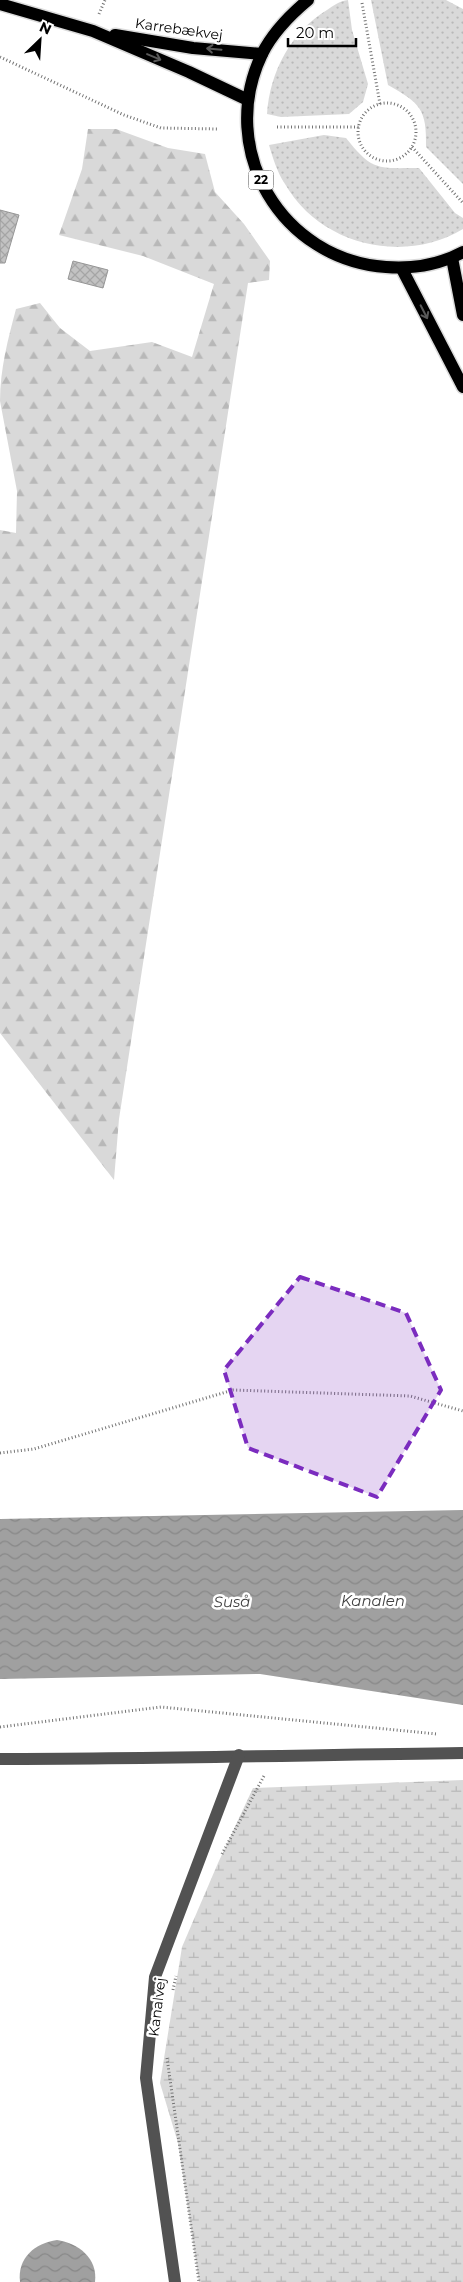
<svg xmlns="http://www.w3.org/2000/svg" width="463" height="2282" font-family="Montserrat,sans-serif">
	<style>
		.grass { fill: url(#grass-dots) }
		.forest { fill: url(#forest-firs) }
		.wetland { fill: url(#wetland-marsh) }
		.water { fill: url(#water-waves) }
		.building { fill: url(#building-cross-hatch); stroke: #969696 }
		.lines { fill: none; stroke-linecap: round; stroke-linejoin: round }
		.major-casing { stroke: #dbdbdb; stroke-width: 15 }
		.path { stroke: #747474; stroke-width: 3; stroke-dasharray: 1 2.5; stroke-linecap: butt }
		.minor { stroke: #525252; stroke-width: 12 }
		.major { stroke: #000; stroke-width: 12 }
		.oneway { stroke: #595959 }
		.marked { fill: #7b2cbf; fill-opacity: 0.2; stroke: #7b2cbf; stroke-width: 4; stroke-dasharray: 10 6; stroke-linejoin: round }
		.labels { text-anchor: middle; stroke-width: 5; stroke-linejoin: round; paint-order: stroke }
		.shield { fill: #fff; stroke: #4c4c4c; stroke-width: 1 }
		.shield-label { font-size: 12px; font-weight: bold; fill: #000 }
		.street-label { font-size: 14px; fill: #000; stroke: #fff }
		.water-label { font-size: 15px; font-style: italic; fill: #414141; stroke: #fff }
	</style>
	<defs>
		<pattern id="grass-dots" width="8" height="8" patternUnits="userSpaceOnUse" patternTransform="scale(1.25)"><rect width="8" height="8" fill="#d9d9d9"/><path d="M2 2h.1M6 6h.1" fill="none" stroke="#b8b8b8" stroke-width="1.8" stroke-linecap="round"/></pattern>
		<pattern id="forest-firs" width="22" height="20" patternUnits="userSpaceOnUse" patternTransform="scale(1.25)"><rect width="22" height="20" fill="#d9d9d9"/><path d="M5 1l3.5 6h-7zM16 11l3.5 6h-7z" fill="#b8b8b8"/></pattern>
		<pattern id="wetland-marsh" width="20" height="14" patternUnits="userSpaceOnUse" patternTransform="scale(1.25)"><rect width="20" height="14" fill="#d9d9d9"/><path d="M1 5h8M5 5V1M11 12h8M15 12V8" fill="none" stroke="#b8b8b8"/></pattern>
		<pattern id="water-waves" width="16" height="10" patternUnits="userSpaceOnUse" patternTransform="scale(1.25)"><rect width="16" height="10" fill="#a0a0a0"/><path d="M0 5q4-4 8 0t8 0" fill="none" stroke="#888"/></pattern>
		<pattern id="building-cross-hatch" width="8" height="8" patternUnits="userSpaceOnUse" patternTransform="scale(1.25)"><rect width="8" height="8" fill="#c2c2c2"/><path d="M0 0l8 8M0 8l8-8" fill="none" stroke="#a5a5a5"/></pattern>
	</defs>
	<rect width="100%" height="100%" fill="#fff"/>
	<g class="grass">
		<path d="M348,0l4,30 16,54 -5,18 -14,12 -68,3 -14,-3c3,-43 24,-82 60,-104 7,-5 13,-9 21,-10z"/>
		<path d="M371,0h75l17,9v175l-37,-37c1,-38 -6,-44 -38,-62z"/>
		<path d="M324,135l22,3c27,34 32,30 73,30l36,45 8,5v11c-60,36 -143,16 -178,-45 -8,-12 -12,-26 -16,-39z"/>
	</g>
	<path class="forest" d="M88,129h28l52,19 37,6 10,38 29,32 26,37 -1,19 -21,3 -129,836 -5,61 -114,-147v-503l16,3 1,-42 -17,-90c0,-32 8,-62 16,-92l24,-6 20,25 30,23 62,-9 40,15 22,-73 -71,-28 -84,-21 23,-66z"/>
	<path class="wetland" d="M463,1780v502h-264l-21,-139 -18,-60 22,-136 36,-84 35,-75z"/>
	<g class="water">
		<path d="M463,1510v195l-203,-31 -260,5v-160z"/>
		<path d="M57,2240c21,3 41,18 38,42h-75c-3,-24 15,-39 37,-42z"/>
	</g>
	<g class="building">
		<path d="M0,210l19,5 -14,48h-5z"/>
		<path d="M73,261l35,9 -5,18 -35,-9z"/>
	</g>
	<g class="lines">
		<g class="major-casing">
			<g id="major">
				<path d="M308,0c-18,15 -35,32 -46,54 -46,96 20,206 124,213 27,2 53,-2 77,-15"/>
				<path d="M0,4l93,27 96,41 59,28"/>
				<path d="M115,35l78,13 69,6"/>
				<path d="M452,258l11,57"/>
				<path d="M402,269l61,118"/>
			</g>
		</g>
		<g class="path">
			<path d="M362,3l18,101"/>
			<path d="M99,14l6,-14"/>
			<path d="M0,57l124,58 37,13 57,1"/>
			<circle cx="387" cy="132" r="29"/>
			<path d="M277,127h82"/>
			<path d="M412,147l51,56"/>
			<path d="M0,1453l34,-4 199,-59 177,6 53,15"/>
			<path d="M0,1727l161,-20 276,27"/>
			<path d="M222,1854l43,-80"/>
			<path d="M173,1990l3,-14"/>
			<path d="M167,2058l32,224"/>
		</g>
		<g class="minor">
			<path d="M0,1759c154,0 309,-4 463,-6"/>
			<path d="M175,2282l-29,-204 9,-101 84,-222"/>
		</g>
		<use href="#major" class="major"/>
	</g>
	<defs><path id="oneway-shaft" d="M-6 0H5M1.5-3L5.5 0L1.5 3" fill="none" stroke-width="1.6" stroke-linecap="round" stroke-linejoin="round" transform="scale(1.25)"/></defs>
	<g class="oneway">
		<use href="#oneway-shaft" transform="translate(214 49) rotate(-175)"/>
		<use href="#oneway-shaft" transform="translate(154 57) rotate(23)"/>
		<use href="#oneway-shaft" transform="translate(424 312) rotate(63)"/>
	</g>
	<path class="marked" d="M300,1277l106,36 35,77 -64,107 -129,-49 -24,-78z"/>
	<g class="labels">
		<rect class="shield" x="248.5" y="170.5" width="25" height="19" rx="4"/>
		<g class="shield-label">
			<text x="261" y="184">22</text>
		</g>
		<g class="street-label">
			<text transform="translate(179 29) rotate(8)" y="5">Karrebækvej</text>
			<text transform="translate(157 2007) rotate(-83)" y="5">Kanalvej</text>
		</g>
		<g class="water-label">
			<text x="373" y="1606">Kanalen</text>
			<text transform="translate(232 1602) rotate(-1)" y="5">Suså</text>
		</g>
	</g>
	<g transform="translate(40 40) rotate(25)" stroke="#ffffff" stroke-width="4" paint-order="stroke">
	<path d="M0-4L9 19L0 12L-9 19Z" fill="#000000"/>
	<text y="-8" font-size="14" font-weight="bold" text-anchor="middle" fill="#000000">N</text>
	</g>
	<path d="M288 38v8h68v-8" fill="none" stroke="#000000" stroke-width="2.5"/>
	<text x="296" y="38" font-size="15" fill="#000000" stroke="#ffffff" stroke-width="4" paint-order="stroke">20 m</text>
</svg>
